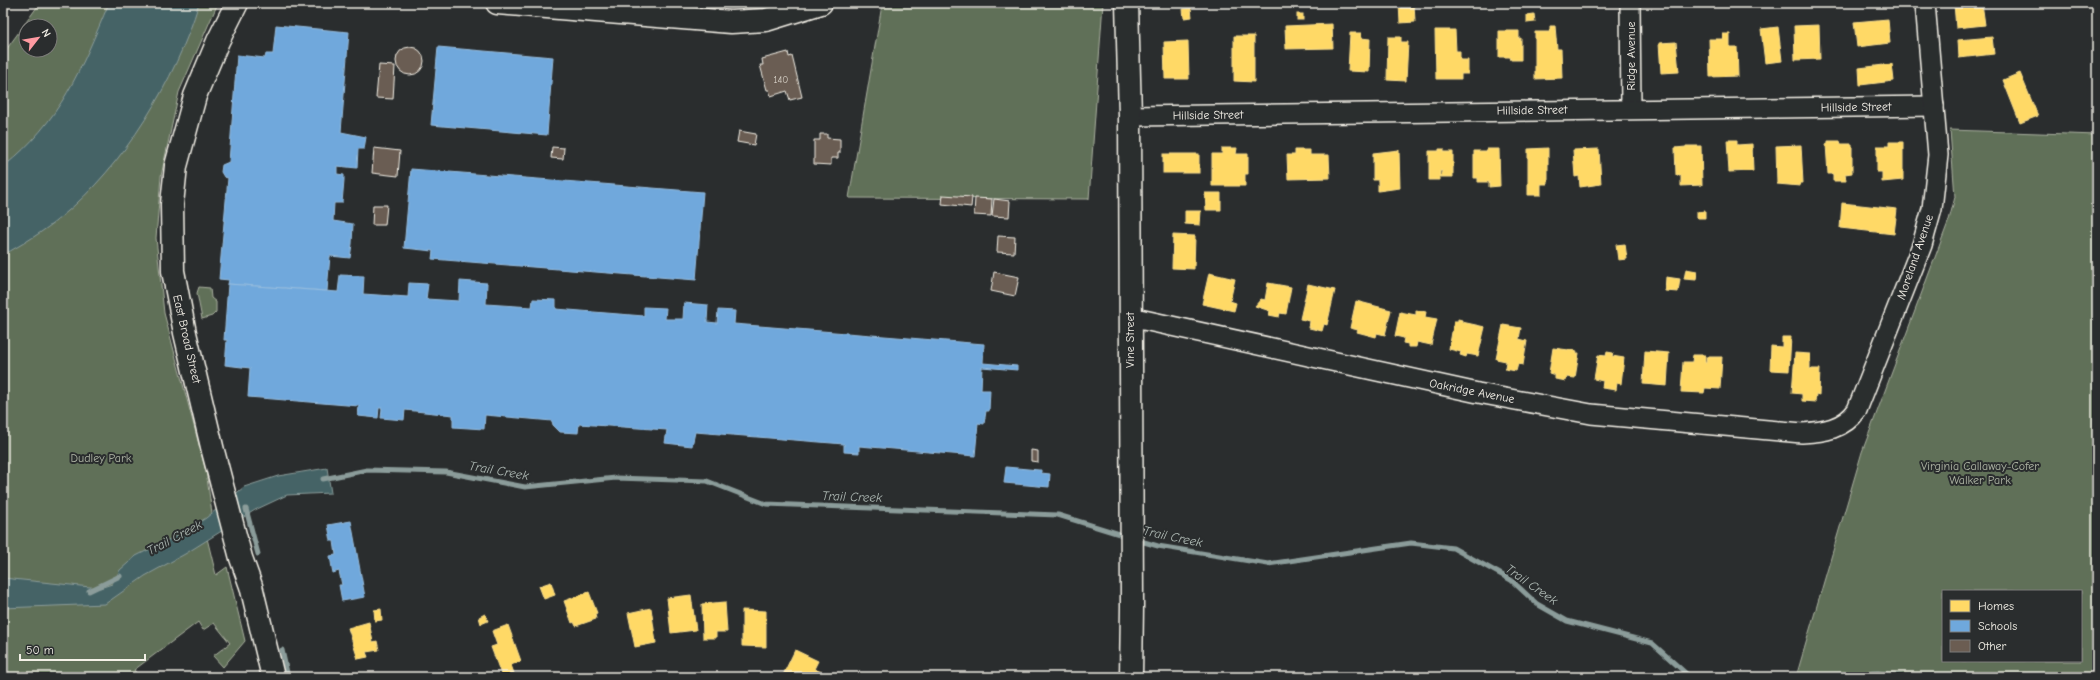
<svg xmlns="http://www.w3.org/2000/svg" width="2100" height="680" font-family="'Comic Neue',sans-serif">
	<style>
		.green { fill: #607058; stroke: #aab0a0; fill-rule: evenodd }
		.water { fill: #456466; stroke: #8b9c9a }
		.homes { fill: #ffd966; stroke: #fce08d }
		.schools { fill: #6fa8dc; stroke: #97bee0 }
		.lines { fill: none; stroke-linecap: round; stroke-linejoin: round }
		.stream { stroke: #8b9c9a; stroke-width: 5 }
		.building { fill: #6b5d52; stroke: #f4f1e8 }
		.minor-casing { stroke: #f4f1e8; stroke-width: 22 }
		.tertiary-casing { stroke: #f4f1e8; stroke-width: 25 }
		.minor { stroke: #2a2d2e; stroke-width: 19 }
		.tertiary { stroke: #2a2d2e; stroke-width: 22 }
		.labels { text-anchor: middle; stroke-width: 4; stroke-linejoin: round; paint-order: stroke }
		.number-label { font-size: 10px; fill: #d2ccc2 }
		.street-label { font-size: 12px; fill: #f4f1e8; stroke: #2a2d2e }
		.park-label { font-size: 12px; fill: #b1b7a7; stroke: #2a2d2e }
		.water-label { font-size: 13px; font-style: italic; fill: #aeb9b4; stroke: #2a2d2e }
	</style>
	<rect width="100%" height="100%" fill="#2a2d2e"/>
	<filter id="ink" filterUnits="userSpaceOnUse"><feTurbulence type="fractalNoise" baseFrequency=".025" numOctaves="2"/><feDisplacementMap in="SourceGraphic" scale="8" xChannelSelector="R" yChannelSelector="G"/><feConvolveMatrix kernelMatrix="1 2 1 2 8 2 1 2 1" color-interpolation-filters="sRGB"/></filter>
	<g filter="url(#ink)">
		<g class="green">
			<path d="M40,3h178l-39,89 -18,84 -5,62 8,75 42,158 8,56 -9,3 11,45 11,-8 18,74 -22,26 -10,-11 17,-13 -16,-20 -11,7 -5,-8 -64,48 5,7h-136v-623zM26,26h24v24h-24z"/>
			<path d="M889,3h214l-14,196 -240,-1 33,-193z"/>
			<path d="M2093,3h4v60z"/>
			<path d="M1950,130l147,5v542h-301l66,-225 87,-232 6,-23zM1943,591h138v70h-138z"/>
			<path d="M199,287l11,1 1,10 5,4v10l-4,4 -10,3 -5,-26z"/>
		</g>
		<g class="water">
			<path d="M109,3h90c-23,77 -75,163 -138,214 -18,15 -38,27 -58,38v-88c58,-46 78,-98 106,-164z"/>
			<path d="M327,468l4,25 -44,2 -32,15 -70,44 -40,22 -40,28 -102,4v-30l97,10 12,-4 8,-14 16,-14 48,-24 22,-14 38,-31 34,-11z"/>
		</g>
		<g class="homes">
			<path d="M1399,3h15l1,19 -15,1z"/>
			<path d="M1961,3h21l3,22 -29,3 -2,-24z"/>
			<path d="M1191,8l1,9 -8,1 -1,-9z"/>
			<rect x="1297" y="14" width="6" height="6"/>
			<path d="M1534,14l1,8 -8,1v-8z"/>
			<path d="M1888,19l2,24 -33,4 -3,-25z"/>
			<path d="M1332,24l1,24 -47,1 -1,-23z"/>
			<path d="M1819,25l1,34 -25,1 -1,-34z"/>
			<path d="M1550,26h5l2,23h4l1,29 -27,1v-47h15z"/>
			<path d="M1778,27l4,34 -17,2 -4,-34z"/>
			<path d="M1435,30h20l1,21h4v9h8v14h-7v5h-25z"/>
			<path d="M1499,31h20v8l2,-1v22h-10l-1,-3h-11z"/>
			<path d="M1350,33h11v5l9,1 -1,33 -21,-1z"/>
			<path d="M1723,34h7v13h7l1,29 -28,1 -1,-38h14z"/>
			<path d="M1234,36h20v46l-20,-1z"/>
			<path d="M1388,37h13v5h7l-2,39 -19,-1z"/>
			<path d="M1992,37l2,17 -35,4 -1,-18z"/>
			<path d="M1188,41l1,38h-24l-1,-37z"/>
			<path d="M1676,42l3,30 -18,1 -2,-30z"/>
			<path d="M1892,64l2,17 -34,4 -1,-17z"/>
			<path d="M2020,73l18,43 -18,7 -17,-43z"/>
			<path d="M1727,140h10v5l15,-1 1,27 -24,1z"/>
			<path d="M1828,141h12l1,3h11v29l-7,1 1,7h-13v-7h-5l-2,-30 2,-1z"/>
			<path d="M1889,142h14v38l-21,2v-10h-5v-26h12z"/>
			<path d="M1801,145l2,38h-3v3l-23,-2 -1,-38z"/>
			<path d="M1686,146h15l1,39 -21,1v-11h-5l-1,-27 11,-1z"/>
			<path d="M1222,148h15l-1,6h12v20h-3v12h-33v-32h10z"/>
			<path d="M1548,148v36h-7v11h-13v-46z"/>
			<path d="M1439,149h5v3h9v25h-12l1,-6h-2v9h-11v-29h10z"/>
			<path d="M1486,149h13l1,37 -11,1v-5h-11v-4h-4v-27h12z"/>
			<path d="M1599,149l2,35 -21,3 -1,-11 -4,1 -2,-27z"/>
			<path d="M1295,150h15v5h19l1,23 -42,1 -1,-24h8z"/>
			<path d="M1399,150l1,38 -22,3v-11h-5v-27z"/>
			<rect x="1163" y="154" width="36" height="19"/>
			<path d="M1205,193h16v17h-15z"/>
			<path d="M1842,203l55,6 -3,25 -54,-6z"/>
			<path d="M1185,211h16l-1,14 -15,-1z"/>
			<path d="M1705,211v7h-8v-6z"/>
			<path d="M1173,235l22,1 -1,33 -22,-1z"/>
			<path d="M1625,244l2,15 -9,1 -2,-15z"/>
			<path d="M1686,269l11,2 -1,9 -12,-1z"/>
			<path d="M1209,273l26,6 -5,22 6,2 -2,8 -32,-7z"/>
			<path d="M1666,277l14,2 -2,13 -13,-1z"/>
			<path d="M1268,283l23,4 -5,27 -6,-1 -1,4 -10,-2 1,-4 -15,-5 6,-7 4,1z"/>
			<path d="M1308,284l27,6 -8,35 -3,-1 -2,7 -13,-3 1,-7 -10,-2z"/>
			<path d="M1356,301l35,9 -6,25 -8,-2 -1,4 -19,-5 1,-2 -8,-2z"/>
			<path d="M1416,310l10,2 -1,5 12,2 -6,26 -14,-3 -1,5h-8v-3l-5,-1 1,-5 -9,-2 5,-24 16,3z"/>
			<path d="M1458,319l4,1v2l23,5 -7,29 -11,-2 -1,3 -6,-2 1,-3 -12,-3 5,-28h4z"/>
			<path d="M1503,325l18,3 -2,11 8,2 -4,24 -5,-1 -2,7 -11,-2 1,-8 -10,-2z"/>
			<path d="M1782,337h9l-2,34 -19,-1 1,-24 11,1z"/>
			<path d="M1553,348l24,3 -1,2h3l-4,25 -8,-1 -1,4 -5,-1 -6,-1v-4l-6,-2z"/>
			<path d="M1645,351l24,2 -2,33 -24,-2z"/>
			<path d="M1607,352l6,1 -1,3 12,2 -3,26 -4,-1 -1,7 -14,-2 1,-7 -9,-2 4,-24 8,1z"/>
			<path d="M1795,353l15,1v15h10l-1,26 -3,-1 -1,8 -13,-1v-7l-10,-1z"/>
			<path d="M1693,355h12v8h1l1,-6h15l-2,32 -15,-1 -1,5 -23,-1 2,-30h9z"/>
			<path d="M551,582l4,13 -11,4 -5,-13z"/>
			<path d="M589,592l8,21 -2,1 1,5 -20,7 -2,-4 -2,1 -8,-22z"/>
			<path d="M691,595l5,35 -25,3 -4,-35z"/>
			<path d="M725,602l2,30h-11v6h-13l-1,-34z"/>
			<path d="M651,608l5,35 -21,4 -7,-34z"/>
			<path d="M381,609l1,11 -7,1 -1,-11z"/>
			<path d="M742,610l24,1v36l-24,-1z"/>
			<path d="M485,614l3,7 -7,3 -2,-7z"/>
			<path d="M369,622l4,20 4,-1 2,9 -13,2 2,5 -10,2 -10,-31z"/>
			<path d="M508,625l13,36 -10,4 4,11 -13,1 -11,-30 6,-2 -5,-14z"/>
			<path d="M795,650l23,11 -4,8 10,4 -2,4h-40z"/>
		</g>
		<g class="schools">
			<path d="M276,25l73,7 -8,100 25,5 -2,12h-6l-1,19 -20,-2v8l7,1v5l-2,23h-8l-1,18 20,3 -1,20 -2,14 -20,-2 -3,35 -99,-7 1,-4 -10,-1 9,-101 -4,-1 -3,-5 1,-7 7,-3 8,-107 28,3 1,-4h7z"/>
			<path d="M438,47l115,10 -6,78 -116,-10z"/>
			<path d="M411,169l292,23 -7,88 -264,-21 1,-8 -29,-3z"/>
			<path d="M340,275l24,1 -1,18 45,3 1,-14 19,1 -2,15 33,2 1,-20 27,2 -1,21 46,3 1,-8 23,1v9l88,7v-9l22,1 -1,11h18l1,-16 24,2 -1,17 10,1 1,-13 17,1 -1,13 250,20 -1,19 34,3v4l-35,-3 -1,23h9l-1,21h-3l-2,13 -6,-1 -3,33 -116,-10v7l-15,-1v-8l-149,-12 -3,14 -27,-3 2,-13 -88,-6 -1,9 -18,-1 -7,-7 -1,-4 -67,-6 -1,14 -31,-2v-12l-48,-5 -1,10 -23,-2 1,-10h-3l-1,10 -20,-2 1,-10 -111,-9 2,-29 -25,-3 2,-25h-3l4,-56 110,8z"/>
			<path d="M1006,467l33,3h2v3l9,1 -1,13 -45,-4z"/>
			<path d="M351,521l14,76 -23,4 -3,-16h3l-3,-14 -6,2 -1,-5 -2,-12 6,-1 -2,-14h-3l-3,-16z"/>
		</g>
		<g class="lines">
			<g class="stream">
				<path d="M323,479l44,-9 79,2 79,15 91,-9 91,3 59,23 292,11 68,21"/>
				<path d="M246,509l12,45"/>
				<path d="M1137,540l21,6 110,18 143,-21 42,5 58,32 26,24 30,17 85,22 38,34"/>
				<path d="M89,591l31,-15"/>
				<path d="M282,650l6,27"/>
				<path d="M1791,677l87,-4 28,4"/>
			</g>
		</g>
		<g class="building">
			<circle cx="410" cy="61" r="14"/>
			<path d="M788,52l1,5 3,-1 10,41 -12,3 -3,-9 -16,5 -2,-6h-2l-7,-25h3l-1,-6z"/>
			<path d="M379,65l16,1 -2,33 -17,-1z"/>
			<path d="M739,131l17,3 -2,11 -17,-3z"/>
			<path d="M820,134h7v4l13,1v14h-2v5h-7v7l-17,-1v-24h6z"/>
			<path d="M552,147l12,1 -1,11 -12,-1z"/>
			<path d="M374,148l26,3 -2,25 -26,-3z"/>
			<path d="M943,195l29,2 -1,10 -29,-3z"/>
			<path d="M975,198l17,1 -1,17 -17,-1z"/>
			<path d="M994,199l16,2 -1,16 -17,-1z"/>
			<path d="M373,205h14l-2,20h-13z"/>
			<path d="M998,236l17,1 -1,16 -17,-1z"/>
			<path d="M994,272l25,5 -4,19 -24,-5z"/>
			<path d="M1031,450l7,1v11l-7,-1z"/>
		</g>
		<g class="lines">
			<g class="minor-casing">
				<g id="minor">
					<path d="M1630,3l1,106"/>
					<path d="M1130,116l804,-10"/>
					<path d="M1130,317l348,76 113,21 211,19c21,-1 42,-4 55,-23l65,-165 10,-36 6,-54 -13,-152"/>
				</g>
			</g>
			<g class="tertiary-casing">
				<g id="tertiary">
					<path d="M237,3l-19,38 -23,55 -19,70 -4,38 1,67 12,62 28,118 28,107 10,28 22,91"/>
					<path d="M497,3l234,19 35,-2 55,-17"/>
					<path d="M1127,3l3,113 2,490 -1,71"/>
				</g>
			</g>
			<use href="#minor" class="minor"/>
			<use href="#tertiary" class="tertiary"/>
		</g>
	</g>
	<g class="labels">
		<g class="number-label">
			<text x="781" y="83">140</text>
		</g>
		<g class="street-label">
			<text transform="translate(1631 56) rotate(-90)" y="4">Ridge Avenue</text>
			<text transform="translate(1856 107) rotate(-1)" y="4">Hillside Street</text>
			<text transform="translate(1532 110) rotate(-1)" y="4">Hillside Street</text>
			<text transform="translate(1208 115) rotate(-1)" y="4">Hillside Street</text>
			<text transform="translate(1915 257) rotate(-71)" y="4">Moreland Avenue</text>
			<text transform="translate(187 339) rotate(77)" y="4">East Broad Street</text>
			<text transform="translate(1130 340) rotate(-90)" y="4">Vine Street</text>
			<text transform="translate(1472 391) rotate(11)" y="4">Oakridge Avenue</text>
		</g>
		<g class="park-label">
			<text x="101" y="462">Dudley Park</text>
			<text x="1980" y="470">Virginia Callaway-Cofer<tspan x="1980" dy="14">Walker Park</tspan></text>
		</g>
		<g class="water-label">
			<text transform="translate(499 470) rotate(10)" y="5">Trail Creek</text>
			<text transform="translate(852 496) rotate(2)" y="5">Trail Creek</text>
			<text transform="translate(1173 536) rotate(12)" y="5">Trail Creek</text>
			<text transform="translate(174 537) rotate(-28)" y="5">Trail Creek</text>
			<text transform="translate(1532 584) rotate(35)" y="5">Trail Creek</text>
		</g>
	</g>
	<rect width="2100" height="680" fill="none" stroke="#2a2d2e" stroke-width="16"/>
	<rect x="8" y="8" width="2084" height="664" fill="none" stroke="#f4f1e8" stroke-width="1.5" filter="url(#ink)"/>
	<rect x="1942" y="590" width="140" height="72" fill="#2a2d2e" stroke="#7b7b78"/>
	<rect x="1950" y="600" width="20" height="12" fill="#ffd966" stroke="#7b7b78"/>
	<text x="1978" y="610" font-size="12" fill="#f4f1e8">Homes</text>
	<rect x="1950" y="620" width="20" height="12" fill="#6fa8dc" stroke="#7b7b78"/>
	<text x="1978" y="630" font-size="12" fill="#f4f1e8">Schools</text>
	<rect x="1950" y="640" width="20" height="12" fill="#6b5d52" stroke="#7b7b78"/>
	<text x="1978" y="650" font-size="12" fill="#f4f1e8">Other</text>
	<g transform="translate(38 38) rotate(59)"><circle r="19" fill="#2a2d2e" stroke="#7b7b78"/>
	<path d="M0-3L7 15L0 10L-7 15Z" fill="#ff9aa2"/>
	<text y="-6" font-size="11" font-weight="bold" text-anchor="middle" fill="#f4f1e8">N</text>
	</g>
	<path d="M20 654v6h125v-6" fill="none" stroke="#f4f1e8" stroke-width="2"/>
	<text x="26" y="654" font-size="12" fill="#f4f1e8" stroke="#2a2d2e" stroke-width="3" paint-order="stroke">50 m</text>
</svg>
